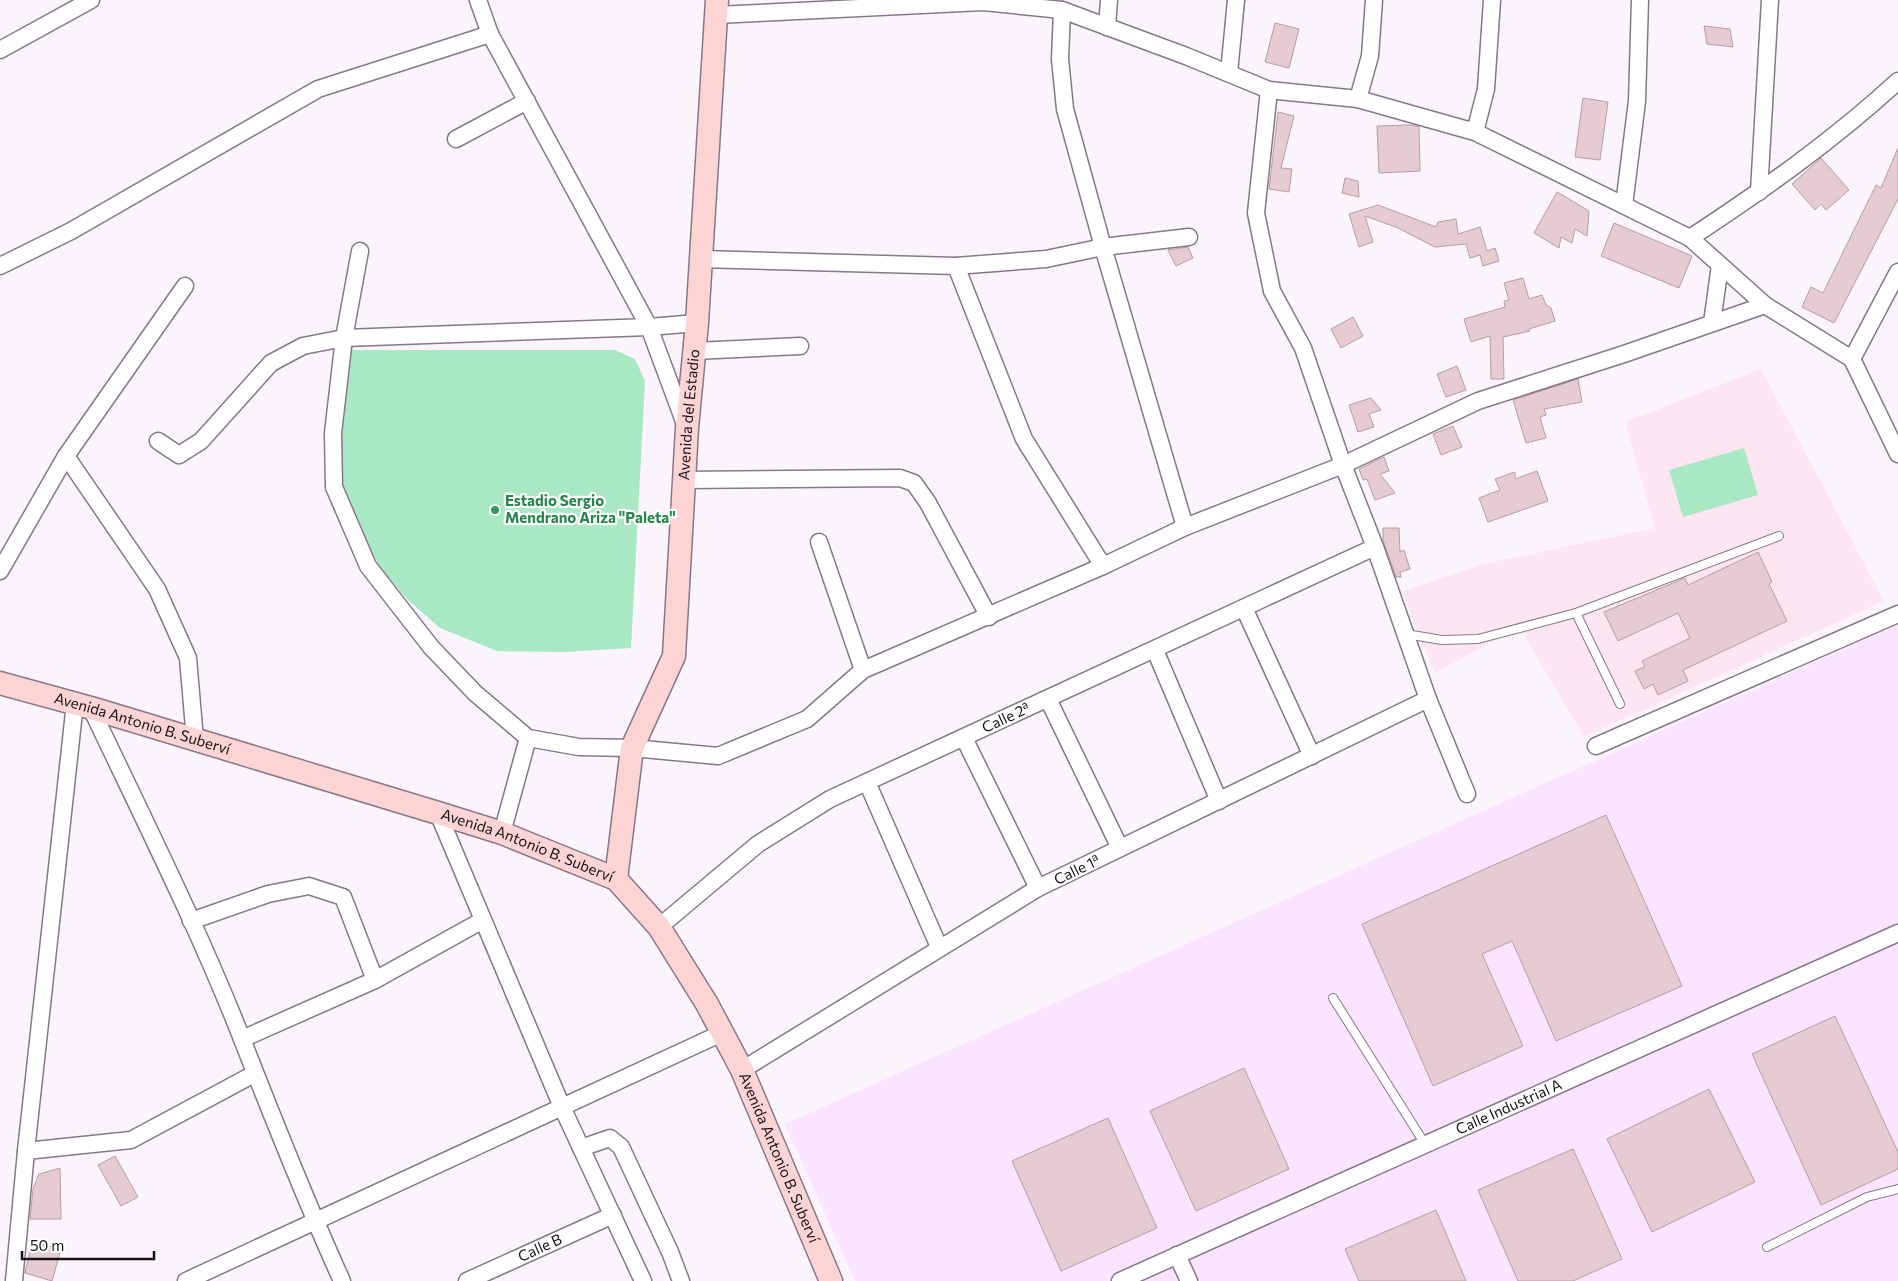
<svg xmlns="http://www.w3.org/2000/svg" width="1898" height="1281" font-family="Commissioner,sans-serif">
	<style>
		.built { fill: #fbe4ff }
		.education { fill: #fde6f2 }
		.green { fill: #a8e8c2 }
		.building { fill: #e7cbd3; stroke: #b69ca3 }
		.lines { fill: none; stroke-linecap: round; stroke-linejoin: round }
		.lane-casing { stroke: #87778a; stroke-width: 10 }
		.street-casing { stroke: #87778a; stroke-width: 19 }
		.secondary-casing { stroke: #87778a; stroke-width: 25 }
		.lane { stroke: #fff; stroke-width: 8 }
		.street { stroke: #fff; stroke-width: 16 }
		.secondary { stroke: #fdd4d4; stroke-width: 22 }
		.leisure-dot { fill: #2e9e5b; stroke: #fff; stroke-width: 2 }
		.labels { text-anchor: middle; stroke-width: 4.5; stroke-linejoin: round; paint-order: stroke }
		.street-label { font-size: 15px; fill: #161118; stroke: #fff }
		.leisure-label { font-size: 15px; font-weight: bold; fill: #27864d; stroke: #fff; text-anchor: start }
	</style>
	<rect width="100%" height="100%" fill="#fbf4fd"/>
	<path class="built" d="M1898,625v656h-1043l-70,-157z"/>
	<path class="education" d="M1761,369l123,232 -300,136 -65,-110 -84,46 -33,-81 81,-28 172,-36 -30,-106z"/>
	<g class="green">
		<path d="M350,350h265l20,9 10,22 -14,267 -65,4 -69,-1 -57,-23 -32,-28 -28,-33 -18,-34 -20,-46v-64z"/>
		<path d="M1744,448l14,47 -75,22 -14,-47z"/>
	</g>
	<g class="building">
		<path d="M1275,23l24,6 -10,39 -24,-6z"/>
		<path d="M1704,26l26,3 3,18 -26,-3z"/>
		<path d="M1583,98l25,4 -8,58 -25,-3z"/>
		<path d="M1278,112l16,4 -13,52 11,1 -3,23 -20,-3z"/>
		<path d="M1412,125l7,2 1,44 -41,2 -2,-47z"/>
		<path d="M1898,148v51l-64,124 -32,-16 9,-20 12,6 53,-108 5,3z"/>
		<path d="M1821,158l28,32 -23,20 -5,-6 -6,6 -23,-26z"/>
		<path d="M1345,178l13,3 1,16 -17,-4z"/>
		<path d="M1557,192l32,19 -2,25 -12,-7 -3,14 -11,-6 -2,11 -25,-15z"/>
		<path d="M1378,205l58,22 2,-5 18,-3 2,15 22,-7 7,24 8,-3 4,13 -16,5 -3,-11 -10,3 -4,-14 -31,3 -37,-19 -33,-12 8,26 -14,5 -10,-33z"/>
		<path d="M1614,223l78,33 -13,32 -78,-32z"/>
		<path d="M1188,247l5,11 -17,8 -8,-16z"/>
		<path d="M1523,278l6,21 13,-4 4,10 5,3 4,13 -26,8 1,2 -27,6 1,42h-13l-1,-43 -19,6 -7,-23 41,-12 -1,-6 5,-1 -5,-17z"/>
		<path d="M1353,317l10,19 -22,12 -10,-19z"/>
		<path d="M1457,366l9,24 -20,7 -9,-23z"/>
		<path d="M1578,379l4,23 -38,7 2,6 -6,2 6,21 -20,5 -13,-43z"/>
		<path d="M1371,398l10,12 -12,4 5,13 -16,5 -9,-27z"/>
		<path d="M1453,426l9,21 -21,8 -8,-21z"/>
		<path d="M1384,457l5,14 -9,3 15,19 -20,7 -8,-21 -4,1 -4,-11z"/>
		<path d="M1537,471l11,30 -60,21 -9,-24 21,-8 -5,-11 20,-7v7z"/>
		<path d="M1383,528h16l1,24 4,-2 6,19 -10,3 1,5h-5l-13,-37z"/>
		<path d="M1758,552l14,30 -3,2 18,37 -104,49 5,11 -30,14 -5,-11 -9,5 -9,-18 10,-4 -3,-6 48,-23 -12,-25 -60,28 -14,-29 81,-34 3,7z"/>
		<path d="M1606,815l76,171 -126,55 -44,-100 -30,13 41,92 -90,40 -71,-162z"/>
		<path d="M1835,1016l63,136v17l-77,36 -69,-151z"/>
		<path d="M1244,1068l45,101 -93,42 -46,-100z"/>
		<path d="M1709,1089l46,93 -103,50 -45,-93z"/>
		<path d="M1108,1118l49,110 -96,43 -49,-110z"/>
		<path d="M1573,1149l49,110 -49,22h-55l-40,-91z"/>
		<path d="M115,1156l23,41 -17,9 -23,-41z"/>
		<path d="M60,1168l1,51h-31l3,-30 6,-15z"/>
		<path d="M1436,1210l30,71h-107l-14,-32z"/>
		<path d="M32,1242l29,7 -9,32 -27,-8z"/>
	</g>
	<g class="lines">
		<g class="lane-casing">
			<g id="lane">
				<path d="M1576,613l44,91"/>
				<path d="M1406,634l36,6 36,-1 98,-26 203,-77"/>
				<path d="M1333,998l92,146"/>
				<path d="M1767,1247l100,-50 31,-8"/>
			</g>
		</g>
		<g class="street-casing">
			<g id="street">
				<path d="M478,0l12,34 159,293 36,97"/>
				<path d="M1062,10l-2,49 5,50 38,138 82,280"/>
				<path d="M716,15l267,-13 79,8 124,46 83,34 89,9 117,33 215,106 75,67 87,54 46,95"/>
				<path d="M1107,27l2,-27"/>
				<path d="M0,50l91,-50"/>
				<path d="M1229,73l7,-73"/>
				<path d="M1269,90l-13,123 16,78 31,57 40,117 32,82 53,152 39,95"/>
				<path d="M1358,99l12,-43 4,-56"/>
				<path d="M1475,132l11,-43 6,-89"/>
				<path d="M456,139l71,-38"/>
				<path d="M1759,192l11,-192"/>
				<path d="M1624,205l13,-104 3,-101"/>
				<path d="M1690,238c73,-48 144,-98 208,-157"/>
				<path d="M360,251l-16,87 -11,95 1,54 34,79 63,81 44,46 53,45 51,9 53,1 86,8 89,-37 56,-49 240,-104 82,-39 158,-62 135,-64 146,-47 141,-49"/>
				<path d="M701,259l255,7 90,-7 57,-12 86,-10"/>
				<path d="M0,266l71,-35 247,-142 172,-55"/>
				<path d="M956,266l68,173 79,127"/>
				<path d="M1712,323l8,-58"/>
				<path d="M695,351l105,-5"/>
				<path d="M1852,359l46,-87"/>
				<path d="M158,441l21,14 22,-14 70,-78 32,-17 41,-8 305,-11 48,-4"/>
				<path d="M66,456l91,133 31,69 7,82"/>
				<path d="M684,480l216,-2 14,5 14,20 61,114"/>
				<path d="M819,542l44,128"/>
				<path d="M0,571l66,-115 119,-170"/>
				<path d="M1244,608l68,148"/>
				<path d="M1155,650l64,151"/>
				<path d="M1048,699l72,149"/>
				<path d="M91,708c52,110 107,219 151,331 32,82 64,163 100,242"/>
				<path d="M964,738l74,150"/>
				<path d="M1596,746l302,-132"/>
				<path d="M867,782l72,165"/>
				<path d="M438,813l124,294 81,174"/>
				<path d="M502,833l26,-95"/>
				<path d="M191,921l77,-27 41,-8 34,11 32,83"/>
				<path d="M659,927l99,-83 72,-45 545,-252"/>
				<path d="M242,1039l133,-59 108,-60"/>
				<path d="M742,1070l296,-182 390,-189"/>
				<path d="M581,1148l29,-10 11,9 49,105 11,29"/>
				<path d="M26,1151l105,-11 123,-66"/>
				<path d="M1177,1255l12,26"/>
				<path d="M14,1281l12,-130 49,-448"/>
				<path d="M186,1281l536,-248"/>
				<path id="s1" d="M467,1281l146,-66"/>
				<path id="s2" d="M1120,1281l778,-348"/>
			</g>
		</g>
		<g class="secondary-casing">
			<g id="secondary">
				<path id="s3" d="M0,683l91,25 347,105 64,20 114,46 43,48 48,77 35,66 89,211"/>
				<path id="s4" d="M616,879l16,-131 42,-92 13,-228 10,-105 20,-323"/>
			</g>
		</g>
		<use href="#lane" class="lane"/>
		<use href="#street" class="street"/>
		<use href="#secondary" class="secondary"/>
	</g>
	<circle class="leisure-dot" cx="495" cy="510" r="5"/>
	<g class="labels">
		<g class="street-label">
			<text dy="5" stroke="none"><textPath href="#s4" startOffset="475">Avenida del Estadio</textPath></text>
			<text transform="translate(1006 718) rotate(-25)" y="5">Calle 2ª</text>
			<text dy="5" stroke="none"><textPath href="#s3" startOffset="148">Avenida Antonio B. Suberví</textPath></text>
			<text dy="5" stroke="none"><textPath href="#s3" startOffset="552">Avenida Antonio B. Suberví</textPath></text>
			<text transform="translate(1077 870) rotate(-26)" y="5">Calle 1ª</text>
			<text dy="5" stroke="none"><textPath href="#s2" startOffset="426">Calle Industrial A</textPath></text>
			<text dy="5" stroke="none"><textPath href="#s3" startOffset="972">Avenida Antonio B. Suberví</textPath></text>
			<text dy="5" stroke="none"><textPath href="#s1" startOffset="80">Calle B</textPath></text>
		</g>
		<g class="leisure-label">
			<text x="505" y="506">Estadio Sergio<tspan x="505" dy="17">Mendrano Ariza "Paleta"</tspan></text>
		</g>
	</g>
	<path d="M22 1251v8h132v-8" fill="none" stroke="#161118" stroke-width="2.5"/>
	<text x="30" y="1251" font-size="15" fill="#161118" stroke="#ffffff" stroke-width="4" paint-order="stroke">50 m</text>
</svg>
